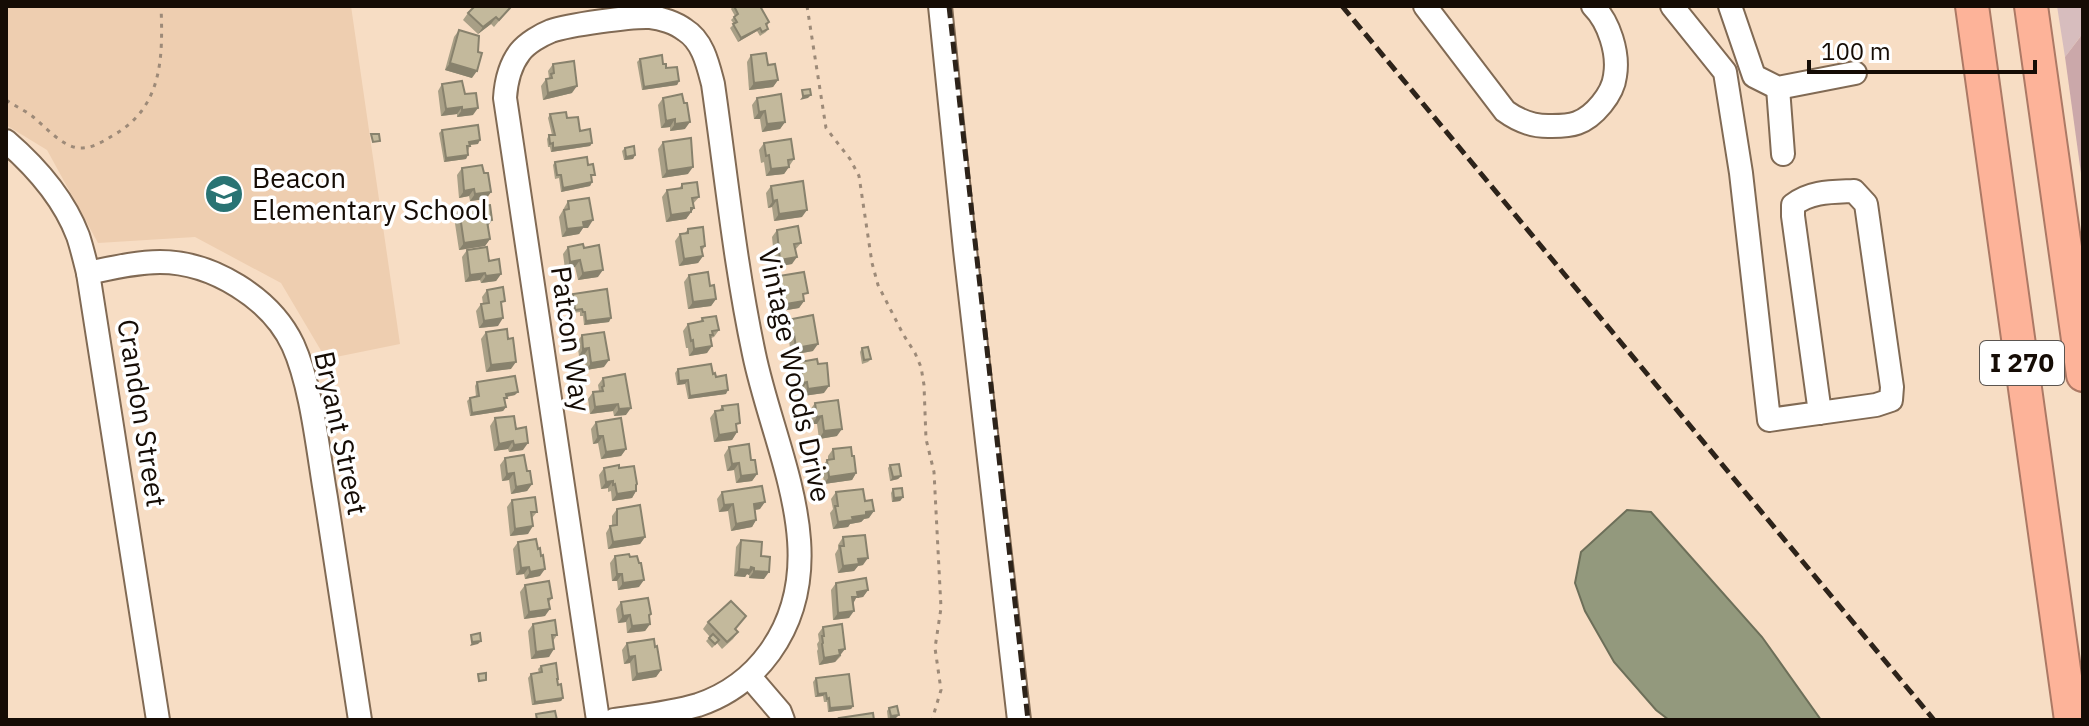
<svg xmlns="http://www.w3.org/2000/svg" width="2089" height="726" font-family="'IBM Plex Sans',sans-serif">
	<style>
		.built { fill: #eeceb0 }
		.green { fill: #d7bdbe }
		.forest { fill: #cba8aa }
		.water { fill: #93997d; stroke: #6d6f59; stroke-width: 2 }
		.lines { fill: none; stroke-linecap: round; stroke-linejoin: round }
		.minor-casing { stroke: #816a54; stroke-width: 26 }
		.highway-casing { stroke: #ac7965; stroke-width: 36 }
		.path { stroke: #9d8a78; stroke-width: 3; stroke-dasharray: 4 6; stroke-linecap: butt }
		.minor { stroke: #fff; stroke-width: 22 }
		.highway { stroke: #fdb399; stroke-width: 32 }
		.rail { stroke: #2d231a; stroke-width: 5; stroke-dasharray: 12 6; stroke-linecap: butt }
		.wall { fill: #a89f86 }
		.shaded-wall { fill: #88826d }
		.building { fill: #c3b99c; stroke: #88826d; stroke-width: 2 }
		.labels { text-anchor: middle; stroke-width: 7; stroke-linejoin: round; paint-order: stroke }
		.shield { fill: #fff; stroke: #5b5550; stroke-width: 2 }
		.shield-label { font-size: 26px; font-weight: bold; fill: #150c05 }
		.poi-label { font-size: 28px; fill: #150c05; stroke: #fff; text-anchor: start }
		.street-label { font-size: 28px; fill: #150c05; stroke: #fff }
	</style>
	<rect width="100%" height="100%" fill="#f7ddc4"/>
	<path class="built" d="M6,6h345l49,338 -74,15 -45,-76 -86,-46 -97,6 -51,-93 -41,-25z"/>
	<path class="green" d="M2057,6h26v31h-3l-15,20z"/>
	<path class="forest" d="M2081,36l2,1v151l-18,-131z"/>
	<path class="water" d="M1627,510l24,2 111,125 59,83h-152l-13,-10 -42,-48 -29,-51 -10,-28 6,-31z"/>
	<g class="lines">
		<g class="minor-casing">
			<g id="minor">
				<path d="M940,6l25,244 54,470"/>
				<path d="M1425,6l80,105c15,11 29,16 47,15 8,0 17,0 25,-3 17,-6 36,-29 38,-47 4,-23 -6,-54 -22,-70"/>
				<path d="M1672,6l53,66 16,101 28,247 107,-15 15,-5 1,-13 -26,-183 -12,-13c-22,1 -43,0 -61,14v11l27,197"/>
				<path d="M1730,6l24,70 24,12 77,-15"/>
				<path d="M1778,88l5,66"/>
				<path d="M6,141c29,25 58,58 72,95 4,12 7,25 10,37l70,447"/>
				<path d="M88,273c24,-5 48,-11 72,-11 52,0 111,36 133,83 19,42 25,107 33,153 12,74 23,148 34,222"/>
				<path d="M750,677l30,35 3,8"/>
				<path d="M598,720l-93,-622c1,-16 5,-33 15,-46 7,-9 21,-17 31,-21 17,-6 81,-15 99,-14 11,1 26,6 35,13 18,11 23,35 28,54 13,90 22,181 41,270 20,97 82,206 16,298 -18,25 -42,43 -72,53 -27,8 -56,11 -84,15"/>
			</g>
		</g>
		<g class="highway-casing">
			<g id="highway">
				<path d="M1972,6l99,714"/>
				<path d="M2031,6l52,369"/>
			</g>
		</g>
		<g class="path">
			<path d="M807,6l19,122 24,31 9,17 13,87 6,22 25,49 12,19 6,14 3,18 2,54 8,33 7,136 -6,40 6,42 -9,30"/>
			<path d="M6,100c9,6 18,10 26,16 14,11 28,29 46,32 13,1 24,-6 34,-12 51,-28 51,-79 49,-130"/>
		</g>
		<use href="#minor" class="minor"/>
		<use href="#highway" class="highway"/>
		<g class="rail">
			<path d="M949,6l79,714"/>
			<path d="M1342,6l592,714"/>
		</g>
	</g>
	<g class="wall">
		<path d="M733,6l36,16 -2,4 1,3 -2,3 -6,4 -3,-5 -19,11 -8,-14 4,-4 -3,-4 4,-4 -4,-7z"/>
		<path d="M510,8l-16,19 -3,-3 -13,10 -15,-14 5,-7z"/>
		<path d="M459,30l13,48 -27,-8 9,-33z"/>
		<path d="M751,55l17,10 10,15 -5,7 -24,3 -2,-28z"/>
		<path d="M640,59l23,5 16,17 -2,4 -35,5 -5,-28z"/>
		<path d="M553,64l19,29 -29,7 -2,-14 5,-7 3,-1 -1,-7z"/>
		<path d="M442,84l23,10 8,21 -16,2v-3l-16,2 -3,-25z"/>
		<path d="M663,98l22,31 -15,2v-4l-9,1 -3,-23z"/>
		<path d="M757,98l28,24 -5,7 -18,3 -2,-13h-6l-2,-14z"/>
		<path d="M550,114l17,4 25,25 -2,3 -39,6 -1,-5h-2l-1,-8 2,-4h3l-4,-17z"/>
		<path d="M442,130l36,14 -8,1 -4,14 -22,3 -5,-29z"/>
		<path d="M663,142l25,32 -26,4 -4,-29z"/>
		<path d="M764,143l30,16 -10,15 -18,2 -2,-14 -3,1 -2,-13z"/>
		<path d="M625,148l10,7 -2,4 -9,1 -2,-9z"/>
		<path d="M555,162l37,16v4l-2,4 -29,6 -2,-14 -4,1 -2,-14z"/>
		<path d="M462,168l22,5 7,19 -5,7 -16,2 -1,-5 -10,2 -2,-23z"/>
		<path d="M682,184l17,13 -6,7 1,4 -8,11 -20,3 -4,-25 5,-7 12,-1z"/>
		<path d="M771,186l31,31 -28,4 -2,-14 -4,1 -2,-15z"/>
		<path d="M568,201l20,27h-5l-4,6 -17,3 -3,-20z"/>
		<path d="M459,209l33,11 -4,6 2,13 -5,7 -26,4 -5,-33z"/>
		<path d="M688,229l17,17 -3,5 1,5 -5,7 -19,3 -4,-25 5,-7 5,-1z"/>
		<path d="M777,230l24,13 -6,7 -3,14 -17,3 -3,-30z"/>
		<path d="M568,247l16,1 14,29 -20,3 -3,-13 -10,2 -2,-15z"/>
		<path d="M467,250l22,11 12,13 -5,7 -15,2 -1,-3 -15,2 -3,-25z"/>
		<path d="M689,275l21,11 6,13 -5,7 -23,3 -4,-27z"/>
		<path d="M779,276l25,22v3l-5,7 -18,3 -2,-15 -3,1 -2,-14z"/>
		<path d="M487,290l14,16 -3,20 -19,2 -3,-17 5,-7h2l-1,-7z"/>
		<path d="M573,294l36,28 -25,3 -1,-9h-3v-4l-7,1 -2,-15z"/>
		<path d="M702,318l17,12 -5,7 -3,1 -4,15 -18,3 -1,-8h-2l-3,-17 5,-7 12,-2z"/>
		<path d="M787,320l26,31 -22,4 -2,-14 -4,1 -3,-15z"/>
		<path d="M486,332l22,7 3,30 -25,3 -5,-33z"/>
		<path d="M582,335l22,32 -18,3 -2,-15 -5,1 -2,-14z"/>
		<path d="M862,348l9,11 -3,3 -6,2 -2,-12z"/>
		<path d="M800,362l24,31 -21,3 -1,-7 -4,1 -3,-21z"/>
		<path d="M678,369l35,5 13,20 -38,5 -3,-15 -8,1 -2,-12z"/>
		<path d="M603,378l23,37 -12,1 -1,-5 -23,3 -2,-15 5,-7 6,-1 -1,-6z"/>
		<path d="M477,382l38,13 -8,2 -2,3 1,7 -3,4 -33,5 -3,-15 3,-3 6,-1 -1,-11z"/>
		<path d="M815,403l22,33 -18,3 -2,-15h-5l-2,-14z"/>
		<path d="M722,406l15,22v4l-5,8 -18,2 -4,-24 5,-7h4z"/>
		<path d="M495,418l21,11 7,21 -14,2 -1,-3 -14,2 -4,-25z"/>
		<path d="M596,422l30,27 -5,7 -20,3 -3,-16 -5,1 -2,-15z"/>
		<path d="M729,447l22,13 6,14 -5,7 -16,2 -2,-13 -7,1 -3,-16z"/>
		<path d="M833,449l23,24 -4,7 -28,4 -2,-17 5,-7h1v-4z"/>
		<path d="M505,458l22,13 5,13 -5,7 -16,3 -2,-14 -7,1 -2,-16z"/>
		<path d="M890,465l11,11 -3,3 -8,2 -2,-13z"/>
		<path d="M604,468h15l17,18v5l-4,7 -20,3 -1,-10 -3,1v-4l-7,1 -2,-14z"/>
		<path d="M893,489l10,8 -3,4 -8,1 -1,-9z"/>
		<path d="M722,492l38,17 -5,1 1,10 -4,7 -21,4 -3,-20 -9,1 -2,-13z"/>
		<path d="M836,492l29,9 4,17 -5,1 -3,3 -11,2 -2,3 -15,2 -3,-16 3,-4 -2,-10z"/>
		<path d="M512,500l25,12 -5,6 -4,16 -18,2 -3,-29z"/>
		<path d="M617,509l28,28 -5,7 -32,5 -2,-16 4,-7h2v-10z"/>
		<path d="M843,537l20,28 -5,1 -4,5 -16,2 -3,-19 3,-5v-4z"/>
		<path d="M741,540l20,16 3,23 -15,-1v-3l-2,-1 -2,3 -11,-1 2,-29z"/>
		<path d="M518,542l20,7 3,7 -1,20 -15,3 -1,-5 -8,1 -3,-26z"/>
		<path d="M615,556l24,31 -21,3 -1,-9h-5l-2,-18z"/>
		<path d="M836,583l32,7 -5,7 -7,1 -3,5 -4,15 -16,2 -2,-30z"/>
		<path d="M525,585l27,13 -3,4 -4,14 -21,3 -4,-27z"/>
		<path d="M621,602l30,12 -2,3 1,7 -5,7 -18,2 -1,-11 -8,1 -2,-14z"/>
		<path d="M708,622l28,7 2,3 -5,7 -11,10 -5,-6 -5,5 -6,-7 4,-4 -7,-8z"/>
		<path d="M533,624l24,11 -4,6 -4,16 -18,2 -3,-28z"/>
		<path d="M823,627l18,29 -6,6 -16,3 -2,-14 1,-2 -1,-5 2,-3 -1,-7z"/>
		<path d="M627,643l34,27 -5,7 -24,4 -2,-18 -6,1 -2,-14z"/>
		<path d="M541,666l16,15 6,17 -2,3 -29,4 -4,-27 3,-4 8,-1 -1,-4z"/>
		<path d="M816,678l37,28 -2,3 -23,3 -1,-10h-3l-1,-6 -8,1 -2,-15z"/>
		<path d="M889,708l7,10 -8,2 -1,-9z"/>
	</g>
	<g class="shaded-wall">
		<path d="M496,17l-5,7 -13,10 5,-7z"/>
		<path d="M760,28l-3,3 -19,11 3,-4z"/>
		<path d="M450,63l27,8 -5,7 -27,-8z"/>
		<path d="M778,80l-5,7 -24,3 5,-7z"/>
		<path d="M679,81l-2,4 -35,5 2,-3z"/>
		<path d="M577,86l-5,7 -29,7 5,-7z"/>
		<path d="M811,95l-3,3 -8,2 3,-4z"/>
		<path d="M462,107l-5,7 -16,2 5,-7z"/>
		<path d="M478,108l-5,7 -16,2 5,-7z"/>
		<path d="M765,111l-5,8h-6l5,-7z"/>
		<path d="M675,119l-5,8 -9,1 5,-7z"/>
		<path d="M690,122l-5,7 -15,2 5,-7z"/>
		<path d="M785,122l-5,7 -18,3 5,-8z"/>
		<path d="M480,140l-2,4 -11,1 2,-3z"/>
		<path d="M592,143l-2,3 -39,6 2,-4z"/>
		<path d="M468,155l-2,4 -22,3 2,-4z"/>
		<path d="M635,155l-2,4 -9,1 2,-3z"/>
		<path d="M693,167l-5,7 -26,4 5,-7z"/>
		<path d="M789,167l-5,7 -18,2 5,-7z"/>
		<path d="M592,182l-2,4 -29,6 2,-4z"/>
		<path d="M474,189l-5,7 -10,2 5,-7z"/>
		<path d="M491,192l-5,7 -16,2 5,-7z"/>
		<path d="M777,200l-5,7 -4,1 5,-7z"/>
		<path d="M691,208h3l-8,11 -20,3 5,-7z"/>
		<path d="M807,210l-5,7 -28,4 5,-7z"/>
		<path d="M593,220l-5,8h-5l-4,6 -17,3 5,-8 16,-7z"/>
		<path d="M490,239l-5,7 -26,4 5,-7z"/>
		<path d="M703,256l-5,7 -19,3 5,-7z"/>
		<path d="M797,257l-5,7 -17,3 5,-7z"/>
		<path d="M580,260l-5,7 -10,2 5,-7z"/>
		<path d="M603,270l-5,7 -20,3 5,-7z"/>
		<path d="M485,273l-5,7 -15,2 5,-7z"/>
		<path d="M501,274l-5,7 -15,2 5,-7z"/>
		<path d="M716,299l-5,7 -23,3 5,-7z"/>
		<path d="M804,301l-5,7 -18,3 5,-7z"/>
		<path d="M503,318l-5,8 -19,2 5,-7z"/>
		<path d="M611,318l-2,4 -25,3 2,-4z"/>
		<path d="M794,334l-5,7 -4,1 5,-7z"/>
		<path d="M818,344l-5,7 -22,4 5,-7z"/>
		<path d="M712,346l-5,7 -18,3 5,-7z"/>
		<path d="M589,348l-5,7 -5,1 4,-7z"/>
		<path d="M609,360l-5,7 -18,3 5,-7z"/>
		<path d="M516,362l-5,7 -25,3 5,-7z"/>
		<path d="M688,380l-3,4 -8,1 2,-4z"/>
		<path d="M807,382l-5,7 -4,1 5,-7z"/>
		<path d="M829,386l-5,7 -21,3 5,-7z"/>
		<path d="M728,390l-2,4 -38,5 2,-3z"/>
		<path d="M518,392l-3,3 -11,2 2,-3z"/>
		<path d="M618,404l-5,7 -23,3 5,-7z"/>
		<path d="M506,407l-3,4 -33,5 2,-3z"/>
		<path d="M631,408l-5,7 -12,1 5,-7z"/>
		<path d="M822,416l-5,8h-5l5,-7z"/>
		<path d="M842,429l-5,7 -18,3 5,-8z"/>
		<path d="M737,432l-5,8 -18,2 5,-7z"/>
		<path d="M598,436h5l-5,7 -5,1z"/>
		<path d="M513,441l-5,8 -14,2 5,-7z"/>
		<path d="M528,443l-5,7 -14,2 5,-7z"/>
		<path d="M626,449l-5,7 -20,3 5,-7z"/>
		<path d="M739,463l-5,7 -7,1 5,-7z"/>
		<path d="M514,473l-5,7 -7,1 5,-7z"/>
		<path d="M856,473l-4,7 -28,4 5,-7z"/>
		<path d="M757,474l-5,7 -16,2 5,-7z"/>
		<path d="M901,476l-3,3 -8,2 3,-4z"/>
		<path d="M613,481l-5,7 -7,1 5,-7z"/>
		<path d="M532,484l-5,7 -16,3 5,-7z"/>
		<path d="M636,491l-4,7 -20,3 5,-7z"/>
		<path d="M903,497l-3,4 -8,1 2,-4z"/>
		<path d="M765,502l-5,7 -11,2 5,-7z"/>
		<path d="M733,504l-5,7 -9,1 5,-7z"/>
		<path d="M874,511l-5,7 -5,1 -3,3 -11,2 -2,3 -15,2 5,-7 28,-10z"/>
		<path d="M756,520l-4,7 -21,4 5,-7z"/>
		<path d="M533,526l-5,8 -18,2 5,-7z"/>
		<path d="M645,537l-5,7 -32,5 5,-7z"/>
		<path d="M868,558l-5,7 -5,1 -4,5 -16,2 5,-7 15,-7z"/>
		<path d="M529,567l-5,7 -8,1 5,-7z"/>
		<path d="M751,567l3,1 -5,7 -2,-1 -2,3 -11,-1 5,-7z"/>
		<path d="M545,569l-5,7 -15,3 5,-7z"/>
		<path d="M754,571l15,1 -5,7 -15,-1z"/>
		<path d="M617,574h5l-5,7h-5z"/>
		<path d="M644,580l-5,7 -21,3 5,-7z"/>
		<path d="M868,590l-5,7 -7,1 -3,6h-6l10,-12z"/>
		<path d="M550,609l-5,7 -21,3 5,-7z"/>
		<path d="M854,611l-5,7 -16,2 5,-7z"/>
		<path d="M630,615l-4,7 -8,1 5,-7z"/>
		<path d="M650,624l-5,7 -18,2 5,-7z"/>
		<path d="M481,641l-3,3 -8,2 2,-4z"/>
		<path d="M554,649l-5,8 -18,2 5,-7z"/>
		<path d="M845,649l-10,13 -16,3 5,-7 15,-8z"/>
		<path d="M635,656l-5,7 -6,1 5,-7z"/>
		<path d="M661,670l-5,7 -24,4 5,-7z"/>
		<path d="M826,693l-3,3 -8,1 3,-3z"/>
		<path d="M563,698l-2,3 -29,4 3,-3z"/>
		<path d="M853,706l-2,3 -23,3 2,-4z"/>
		<path d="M899,715l-3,3 -8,2 3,-4z"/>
	</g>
	<g class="building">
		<path d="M475,6h32l3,2 -11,12 -3,-3 -13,10 -15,-14z"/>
		<path d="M734,6h26l9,16 -3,2 2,5 -6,3 -2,-4 -19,10 -8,-14 4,-2 -3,-5 4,-3z"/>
		<path d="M459,30l20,6 -1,16 4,1 -5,18 -27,-8z"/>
		<path d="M766,53l2,12 7,-1 3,16 -24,3 -3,-28z"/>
		<path d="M662,55l1,9h3v4l11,-1 2,14 -35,6 -4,-28z"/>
		<path d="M574,61l3,25 -29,7 -2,-14 6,-1 -1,-4 3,-1 -1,-9z"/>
		<path d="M462,81l3,13 11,-1 2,15 -16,2v-3l-16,2 -4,-25z"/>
		<path d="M810,89l1,6 -8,1 -1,-6z"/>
		<path d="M682,94l2,9h3l3,19 -15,2v-5l-9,2 -3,-23z"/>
		<path d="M781,94l4,28 -18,2 -2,-13 -6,1 -2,-14z"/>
		<path d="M566,112l1,6 11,-1 2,14 10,-2 2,14 -39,5v-5l-3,1 -1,-9h6l-5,-21z"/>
		<path d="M478,125l2,15 -11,2 1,4h-3l1,9 -22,3 -4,-28z"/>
		<path d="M371,134h8l1,7 -7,1z"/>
		<path d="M691,138l2,29 -26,4 -4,-29z"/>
		<path d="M791,139l3,20 -6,1 1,7 -18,2 -2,-14 -3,1 -2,-13z"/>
		<path d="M634,146l1,9 -9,2 -1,-9z"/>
		<path d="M587,157l1,8 5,-1 2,11h-4l1,7 -29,6 -2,-13h-4l-2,-13z"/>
		<path d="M482,165l2,8h4l3,19 -16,2 -1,-5 -10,2 -2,-23z"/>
		<path d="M803,181l4,29 -28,4 -2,-14 -4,1 -2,-15z"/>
		<path d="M697,182l2,15 -7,1 2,10h-3v4l-20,3 -4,-25 15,-2v-4z"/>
		<path d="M589,198l4,22 -10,2 1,5 -17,2 -3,-19 5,-1 -1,-8z"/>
		<path d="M490,205l2,15 -5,1 3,18 -26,4 -5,-34z"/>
		<path d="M798,226l3,17 -7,1 3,13 -17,3 -3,-30z"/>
		<path d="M703,227l2,19 -4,1 2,9 -19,3 -4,-25 8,-1v-4z"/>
		<path d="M583,244l1,4 15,-3 4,25 -20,3 -3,-13 -10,2 -2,-15z"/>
		<path d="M487,247l2,14 10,-2 2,15 -15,2 -1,-3 -15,2 -3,-25z"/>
		<path d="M708,272l2,14 4,-1 2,14 -23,3 -4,-27z"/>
		<path d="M804,272l4,21 -5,1 1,7 -18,3 -2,-15 -3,1 -2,-14z"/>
		<path d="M503,287l2,14 -4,1 2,16 -19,3 -3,-17 8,-1 -2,-13z"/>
		<path d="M607,289l4,29 -25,3 -1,-9h-2l-1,-3 -7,1 -2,-16z"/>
		<path d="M813,315l5,29 -22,4 -2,-14 -4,1 -3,-15z"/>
		<path d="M716,316l3,14 -7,1 1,4h-3l2,11 -18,3 -1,-9 -2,1 -3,-17 15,-3 -1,-3z"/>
		<path d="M507,329l1,10 5,-1 3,24 -25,3 -5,-33z"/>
		<path d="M604,332l5,28 -18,3 -2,-15 -6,1 -1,-14z"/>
		<path d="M868,347l3,12 -7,1 -2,-12z"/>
		<path d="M817,359l1,5 9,-1 2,23 -21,3 -1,-7 -4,1 -3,-21z"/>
		<path d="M711,364l2,10 2,-1 1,4 10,-2 2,15 -38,6 -2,-16 -9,1 -1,-12z"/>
		<path d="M625,374l6,34 -12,1 -1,-5 -23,3 -2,-15 10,-1 -1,-4 2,-1 -1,-8z"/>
		<path d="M515,376l3,16 -12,2 1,4h-3l2,9 -34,6 -2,-15 9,-2 -2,-14z"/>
		<path d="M838,400l4,29 -18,2 -2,-15 -5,1 -2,-14z"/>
		<path d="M738,404l2,19 -4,1 1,8 -18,3 -4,-24 8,-1 -1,-4z"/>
		<path d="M514,416l2,13 10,-2 2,16 -14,2 -1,-4 -14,3 -4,-26z"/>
		<path d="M621,418l5,31 -20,3 -3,-16h-5l-2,-14z"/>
		<path d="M749,444l2,16h4l2,14 -16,2 -2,-13 -7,1 -3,-17z"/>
		<path d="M851,447l1,9h2l2,17 -27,4 -2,-17 7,-1 -1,-10z"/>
		<path d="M524,455l3,16h3l2,13 -16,3 -2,-14 -7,1 -2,-16z"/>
		<path d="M899,464l2,12 -8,1 -3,-12z"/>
		<path d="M619,465v3l15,-2 3,18 -1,1v6l-19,3 -2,-10 -2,1v-4l-7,1 -2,-14z"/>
		<path d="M762,486l3,16 -11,2 2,16 -20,4 -3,-20 -9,1 -2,-13z"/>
		<path d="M902,488l1,9 -9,1 -1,-9z"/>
		<path d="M863,489l2,12 7,-1 2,11 -8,1v3l-14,2 1,3 -15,2 -3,-16h3l-2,-14z"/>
		<path d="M535,497l2,15h-6l2,14 -18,3 -3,-29z"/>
		<path d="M640,505l5,32 -32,5 -3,-16 7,-1v-16z"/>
		<path d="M865,535l3,23 -10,1 1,5 -16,2 -3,-20h4l-1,-9z"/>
		<path d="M536,539l2,10 2,-1 1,8 2,-1 2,14 -15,3 -1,-5 -8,1 -3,-26z"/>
		<path d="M741,540l21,2 -1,14 9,1 -1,15 -15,-1v-3l-3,-1 -1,3 -11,-1z"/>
		<path d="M629,554l1,3 7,-1 2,7h2l3,17 -21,3 -1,-9h-5l-2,-18z"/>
		<path d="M866,578l2,12 -11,2 1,5h-6l2,14 -16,2 -2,-30z"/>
		<path d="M549,581l3,17 -4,1 2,10 -21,3 -4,-27z"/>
		<path d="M648,598l3,16 -2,1 1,9 -18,2 -2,-11 -7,1 -2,-14z"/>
		<path d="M731,601l15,15 -11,13 3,3 -11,10 -19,-20z"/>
		<path d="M555,620l2,15h-5l2,14 -18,3 -3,-28z"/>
		<path d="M842,624l3,25 -6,1 1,5 -16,3 -2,-14 1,-1 -1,-7h2l-1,-9z"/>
		<path d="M480,633l1,8 -9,1 -1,-7z"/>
		<path d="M713,634l6,6 -4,4 -6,-6z"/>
		<path d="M654,639l1,8 2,-1 4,24 -24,4 -2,-18 -6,1 -2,-14z"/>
		<path d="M556,663l2,16h-1l1,6 3,-1 2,14 -28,4 -4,-28 11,-2 -1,-6z"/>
		<path d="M486,673v7l-7,1 -1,-7z"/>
		<path d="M849,674l4,32 -23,2 -1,-10 -2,1 -1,-6 -8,1 -2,-16z"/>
		<path d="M897,706l2,9 -8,1 -2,-8z"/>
		<path d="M555,711l2,9h-20l-1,-6z"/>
		<path d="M873,713l1,7h-34l-1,-2z"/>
	</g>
	<defs>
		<g id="school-disc" transform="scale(2)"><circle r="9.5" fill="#297373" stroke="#fff"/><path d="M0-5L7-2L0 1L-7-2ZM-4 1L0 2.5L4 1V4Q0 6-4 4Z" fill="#fff"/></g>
	</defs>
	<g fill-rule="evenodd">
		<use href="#school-disc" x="224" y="194"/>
	</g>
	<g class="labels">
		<rect class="shield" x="1980" y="341" width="84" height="44" rx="6"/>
		<g class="shield-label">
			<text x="2022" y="372">I 270</text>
		</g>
		<g class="poi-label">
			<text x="252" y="188">Beacon<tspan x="252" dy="32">Elementary School</tspan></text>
		</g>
		<g class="street-label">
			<text transform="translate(571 339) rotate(82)" y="10">Patcon Way</text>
			<text transform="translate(795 375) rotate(78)" y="10">Vintage Woods Drive</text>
			<text transform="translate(142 413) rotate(81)" y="10">Crandon Street</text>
			<text transform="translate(341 433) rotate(78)" y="10">Bryant Street</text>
		</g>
	</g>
	<rect width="2089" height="726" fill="none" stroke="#150c05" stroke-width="16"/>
	<path d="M1809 60v12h226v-12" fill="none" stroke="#150c05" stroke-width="4"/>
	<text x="1821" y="60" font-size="24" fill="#150c05" stroke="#ffffff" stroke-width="6" paint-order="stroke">100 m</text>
</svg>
